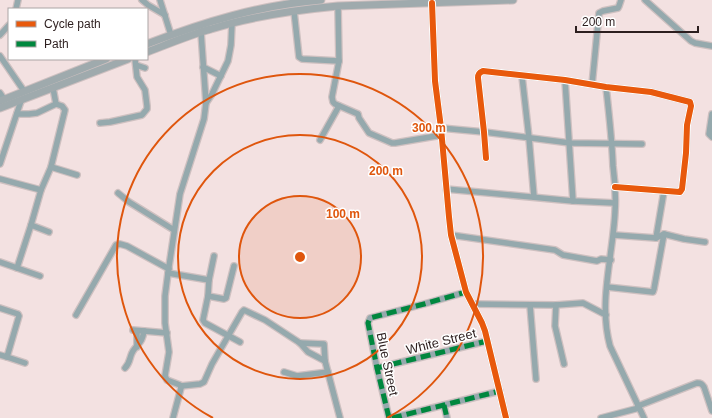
<svg xmlns="http://www.w3.org/2000/svg" width="712" height="418" font-family="Arial,sans-serif">
	<style>
		.lines { fill: none; stroke-linecap: round; stroke-linejoin: round }
		.minor-casing { stroke: #cec0c0; stroke-width: 8 }
		.major-casing { stroke: #cec0c0; stroke-width: 9 }
		.minor { stroke: #95a9ad; stroke-width: 5.5 }
		.major { stroke: #9faaad; stroke-width: 7 }
		.quiet { stroke: #00873e; stroke-width: 5; stroke-dasharray: 10 5; stroke-linecap: butt }
		.cycleway-casing { stroke: #fff; stroke-width: 8 }
		.cycleway { stroke: #e8590c; stroke-width: 6 }
		.ring { fill: none; stroke: #df560d; stroke-width: 2 }
		.labels { text-anchor: middle; stroke-width: 3; stroke-linejoin: round; paint-order: stroke }
		.street-label { font-size: 13px; fill: #2c1e1e; stroke: #fff }
		.centre { fill: #df560d; stroke: #fff; stroke-width: 2 }
		.ring-label { font-size: 12px; text-anchor: middle; font-weight: bold; fill: #df560d; stroke: #fff; stroke-width: 3; stroke-linejoin: round; paint-order: stroke }
	</style>
	<rect width="100%" height="100%" fill="#f3e1e1"/>
	<g class="lines">
		<g class="minor-casing">
			<g id="minor">
				<path d="M142,0l6,5 17,10"/>
				<path d="M160,0l11,35"/>
				<path d="M645,0l46,41 4,2 17,3"/>
				<path d="M432,3l3,78 6,47 8,89 2,18 15,57 16,31 3,8 21,87"/>
				<path d="M338,6l1,55 -7,36 1,5 2,2 23,10 1,4 10,15 23,10h3l47,-8"/>
				<path d="M16,9l2,-9"/>
				<path d="M294,11l5,46 3,2 37,2"/>
				<path d="M0,35l9,-10"/>
				<path d="M0,56l24,35"/>
				<path d="M136,65l9,3"/>
				<path d="M203,67l18,9"/>
				<path d="M522,76l7,62 5,59"/>
				<path d="M565,80l8,121"/>
				<path d="M592,85l7,-72 4,-2 15,-3 1,-2 2,-6"/>
				<path d="M606,87c3,26 6,53 7,79 2,15 3,31 2,46 -2,44 -17,90 -5,134l34,72"/>
				<path d="M53,88l3,16"/>
				<path d="M0,93l4,6"/>
				<path d="M206,103l6,-9 16,-33 3,-16 1,-22"/>
				<path d="M17,114h12l8,-1 19,-9 6,2 3,4 -14,57 -10,23 -10,35 18,7"/>
				<path d="M712,114l-3,20 3,3"/>
				<path d="M100,123l10,-1 32,-7 5,-6v-3l-2,-16 -8,-13 -2,-18"/>
				<path d="M441,128l43,4 86,11 72,1"/>
				<path d="M320,140l19,-34"/>
				<path d="M486,158l-2,-26 -6,-54c0,-4 1,-5 5,-7l82,9 41,7 45,5 39,10 1,4 -4,19 -1,28 -4,36 -2,3 -65,-5"/>
				<path d="M0,164l21,-63"/>
				<path d="M51,167l26,8"/>
				<path d="M0,179l41,11"/>
				<path d="M446,189l127,12 42,2"/>
				<path d="M118,193l11,9 45,28"/>
				<path d="M451,235l104,15 8,5 34,6 4,-2 10,1"/>
				<path d="M614,235l42,3 8,-4 20,5 21,3"/>
				<path d="M656,238l8,-47"/>
				<path d="M214,256l-5,24 -1,16 -5,24 2,3 35,19"/>
				<path d="M0,262l40,14"/>
				<path d="M17,268l14,-43"/>
				<path d="M168,273l41,7"/>
				<path d="M607,287l46,5 1,-3 10,-55"/>
				<path d="M208,296l16,3 2,-1 8,-32"/>
				<path d="M473,304l83,1 27,-2 23,12"/>
				<path d="M530,305l6,74"/>
				<path d="M556,305l-1,21 9,38"/>
				<path d="M0,308l18,6 1,2 -12,41 -7,-2"/>
				<path d="M76,315l40,-70 4,-1 7,2 42,23"/>
				<path d="M133,330l34,3"/>
				<path d="M137,331v16"/>
				<path d="M300,343l24,1 1,17 15,57"/>
				<path d="M7,357l18,6"/>
				<path d="M125,368c6,-6 4,-11 8,-17 6,-9 9,-8 11,-20"/>
				<path d="M377,368l110,-27"/>
				<path d="M284,372l13,4 31,-4"/>
				<path d="M181,386l19,-2 4,-2 8,-18 30,-52 2,-2 21,10 35,23 8,9 17,9"/>
				<path d="M444,405l3,13"/>
				<path d="M638,406l59,-23c4,0 5,1 7,4l8,24"/>
				<path d="M173,418l8,-30 -1,-3 -13,-5 -2,-4 4,-24 -4,-29v-27l3,-23 12,-79 24,-75 2,-16 -5,-71"/>
				<path d="M389,418l-12,-50 -9,-45 2,-5 54,-14 42,-12"/>
				<path d="M392,418l108,-27"/>
				<path d="M601,418l38,-10"/>
			</g>
		</g>
		<g class="major-casing">
			<g id="major">
				<path d="M147,44c57,-22 113,-39 174,-44"/>
				<path d="M147,52c21,-8 42,-17 64,-23 41,-13 84,-19 127,-23l175,-6"/>
				<path d="M0,101l106,-42"/>
				<path d="M0,108l128,-49"/>
			</g>
		</g>
		<use href="#minor" class="minor"/>
		<use href="#major" class="major"/>
		<g class="quiet">
			<path d="M377,368l110,-27"/>
			<path d="M444,405l3,13"/>
			<path d="M389,418l-12,-50 -9,-45 2,-5 54,-14 42,-12"/>
			<path d="M392,418l108,-27"/>
		</g>
		<g class="cycleway-casing">
			<g id="cycleway">
				<path d="M432,3l3,78 6,47 8,89 2,18 15,57 16,31 3,8 21,87"/>
				<path d="M486,158l-2,-26 -6,-54c0,-4 1,-5 5,-7l82,9 41,7 45,5 39,10 1,4 -4,19 -1,28 -4,36 -2,3 -65,-5"/>
			</g>
		</g>
		<use href="#cycleway" class="cycleway"/>
	</g>
	<circle cx="300" cy="257" r="61" fill="#df560d" fill-opacity=".12"/>
	<g class="ring">
		<circle cx="300" cy="257" r="61"/>
		<circle cx="300" cy="257" r="122"/>
		<path d="M213 418A183 183 0 1 1 387 418"/>
	</g>
	<g class="labels">
		<g class="street-label">
			<text transform="translate(441 341) rotate(-14)" y="5">White Street</text>
			<text transform="translate(388 364) rotate(78)" y="5">Blue Street</text>
		</g>
	</g>
	<circle cx="300" cy="257" r="6" class="centre"/>
	<g class="ring-label">
		<text x="429" y="132">300 m</text>
		<text x="386" y="175">200 m</text>
		<text x="343" y="218">100 m</text>
	</g>
	<rect x="8" y="8" width="140" height="52" fill="#ffffff" stroke="#aba5a5"/>
	<rect x="16" y="21" width="20" height="6" fill="#e8590c" stroke="#aba5a5"/>
	<text x="44" y="28" font-size="12" fill="#2c1e1e">Cycle path</text>
	<rect x="16" y="41" width="20" height="6" fill="#00873e" stroke="#aba5a5"/>
	<text x="44" y="48" font-size="12" fill="#2c1e1e">Path</text>
	<path d="M576 26v6h122v-6" fill="none" stroke="#2c1e1e" stroke-width="2"/>
	<text x="582" y="26" font-size="12" fill="#2c1e1e" stroke="#ffffff" stroke-width="3" paint-order="stroke">200 m</text>
</svg>
